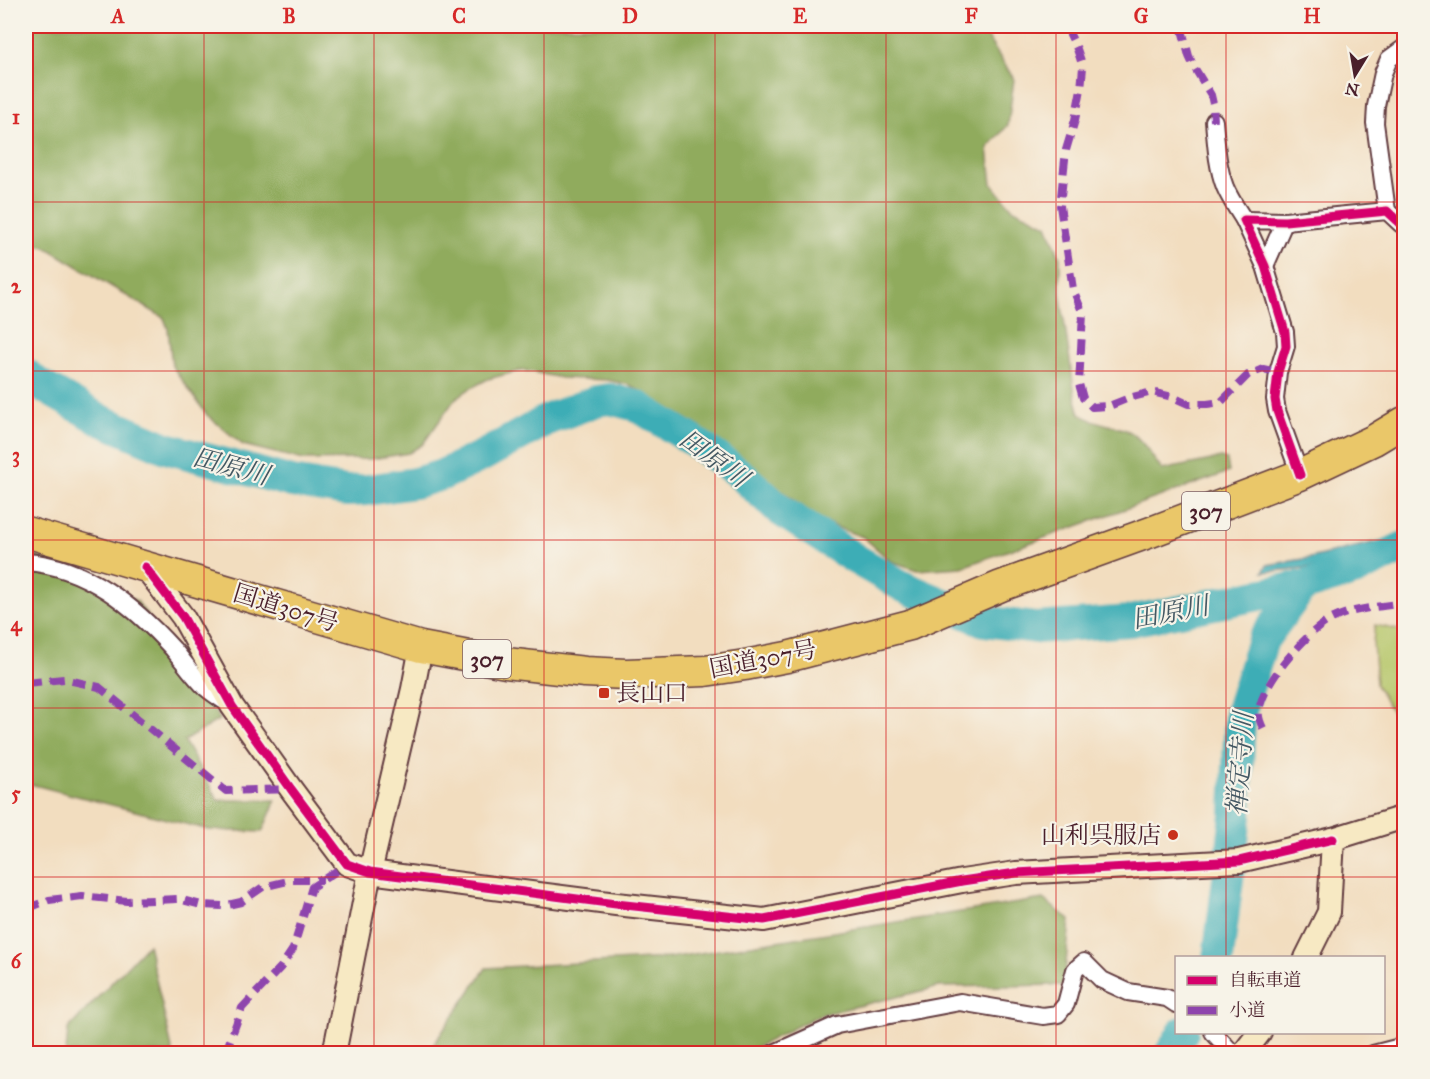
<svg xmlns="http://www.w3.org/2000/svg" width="1430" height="1079" font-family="'IM FELL Great Primer','Noto Serif JP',serif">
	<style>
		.green { fill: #b6c669; stroke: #80724a; stroke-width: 1.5 }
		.forest { fill: #90ab5d; stroke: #6d6544; stroke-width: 1.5 }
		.water { fill: #3cadb6; stroke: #436670; stroke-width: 1.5 }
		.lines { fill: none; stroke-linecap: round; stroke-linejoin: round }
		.river { stroke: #3cadb6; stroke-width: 32 }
		.street-casing { stroke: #633c41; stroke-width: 20 }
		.secondary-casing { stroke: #633c41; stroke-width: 26 }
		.highway-casing { stroke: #633c41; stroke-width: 33 }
		.street { stroke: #fff; stroke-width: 16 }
		.secondary { stroke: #f7e9c3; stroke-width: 22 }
		.highway { stroke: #eac769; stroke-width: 30 }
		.quiet { stroke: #8e44ad; stroke-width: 8; stroke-dasharray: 15 8; stroke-linecap: butt }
		.cycleway-casing { stroke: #f7f3e8; stroke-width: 13 }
		.cycleway { stroke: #d6006c; stroke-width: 9 }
		.grid { fill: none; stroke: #d62828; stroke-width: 1.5; stroke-opacity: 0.55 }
		.poi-dot { fill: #c8321e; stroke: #f7f3e8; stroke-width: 2 }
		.labels { text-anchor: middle; stroke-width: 4.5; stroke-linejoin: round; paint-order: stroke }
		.shield { fill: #f7f3e8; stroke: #7e5f64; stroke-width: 1.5 }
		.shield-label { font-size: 22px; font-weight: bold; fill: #4a1f2b }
		.street-label { font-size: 24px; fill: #4a1f2b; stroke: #f7f3e8 }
		.poi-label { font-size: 24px; fill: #4a1f2b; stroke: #f7f3e8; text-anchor: start }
		.water-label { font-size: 26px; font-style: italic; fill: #445863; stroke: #f7f3e8 }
		.neatline { fill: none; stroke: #d62828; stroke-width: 2 }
		.grid-label { font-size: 20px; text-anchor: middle; font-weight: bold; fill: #d62828 }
	</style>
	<rect width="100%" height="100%" fill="#f7f3e8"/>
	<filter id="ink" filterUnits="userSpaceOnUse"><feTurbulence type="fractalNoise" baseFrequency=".0167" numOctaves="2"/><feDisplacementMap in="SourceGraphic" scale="12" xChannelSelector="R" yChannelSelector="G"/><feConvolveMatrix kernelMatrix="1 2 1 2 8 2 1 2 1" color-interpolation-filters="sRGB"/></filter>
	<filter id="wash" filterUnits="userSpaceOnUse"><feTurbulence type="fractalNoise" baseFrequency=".008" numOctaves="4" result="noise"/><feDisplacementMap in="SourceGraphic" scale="24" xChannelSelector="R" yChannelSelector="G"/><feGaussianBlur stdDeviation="1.35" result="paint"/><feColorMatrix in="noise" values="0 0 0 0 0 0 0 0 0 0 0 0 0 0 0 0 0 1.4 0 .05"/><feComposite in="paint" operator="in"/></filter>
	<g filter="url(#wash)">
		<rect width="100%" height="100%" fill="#f2ddbf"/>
		<path class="green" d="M1375,625l29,6v100l-28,-46 -3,-43z"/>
		<g class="forest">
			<path d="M26,26h956l10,19 22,34 -6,46 -20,23 4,36 20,24 35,17 13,32v34l15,105 5,18c15,10 31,10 46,16 14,5 27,28 36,40l59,-12 6,2 2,12 -267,95 -45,3 -26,-9 -28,-24 -22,-8 -26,-12 -115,-90 -70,-42 -23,-5 -46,-2 -38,-8 -35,9 -17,9 -16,11 -32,45 -14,9 -38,6 -67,1 -61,-15 -36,-30 -35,-49 -4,-37 -4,-11 -120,-72 -18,1z"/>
			<path d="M26,551l111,50 83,118 -36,22 34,59h58l-14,32 -53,-2 -183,-47z"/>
			<path d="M1043,899l27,21 -6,65 -125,2 -120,28 -74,38 -318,1 59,-86 182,-10z"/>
			<path d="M148,944l25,109h-107l2,-24z"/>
		</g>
		<path class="water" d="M1404,535v22l-39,12 -64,34 19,-30 -5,-6 -52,5 4,-7 43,-7z"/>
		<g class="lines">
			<g class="river">
				<path d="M26,374l14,11 63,36 63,27 126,34 55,9 20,-1 48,-7 27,-8 42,-20 65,-36 47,-18 14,-2 27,7 58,36 45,32 41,37 76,49 47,27 80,34 52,7 94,-7 173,-35 51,-15 50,-24"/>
				<path d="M1218,958l18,-142 4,-102 23,-74 40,-54"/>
				<path d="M1170,1054l13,-22"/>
			</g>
		</g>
	</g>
	<g filter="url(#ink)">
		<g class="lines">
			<g class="street-casing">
				<g id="street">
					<path d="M1214,121c2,22 3,45 11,66 5,12 12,22 19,33"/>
					<path d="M1387,211l-12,-88 1,-17 7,-33 6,-14 15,-11"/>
					<path d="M1265,266l20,-45"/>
					<path d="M1300,475l-23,-64 -2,-12 3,-27 8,-26 -1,-14 -20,-66 -21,-46 41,1 102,-10 14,13 3,1"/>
					<path d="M26,562c60,4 108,44 147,87 11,13 21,28 33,39 7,6 15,11 23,16"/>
					<path d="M1213,1032l20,22"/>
					<path d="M772,1054l65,-29 123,-23 83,14 15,-2 8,-10 9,-34 9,-8 18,18 26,12 39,6 9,6"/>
					<path d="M1373,1054l31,-8"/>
				</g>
			</g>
			<g class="secondary-casing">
				<g id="secondary">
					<path d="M145,567l38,50 49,89 59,83 56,75 23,8 246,32 148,16 198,-39 54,-8 223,-12 94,-22"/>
					<path d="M1306,958l23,-46 4,-73 71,-22"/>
					<path d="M334,1054l36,-182 43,-183 8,-42"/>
					<path d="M1243,1054l17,-22"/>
				</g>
			</g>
			<g class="highway-casing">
				<path id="highway" d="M26,532l395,115 85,16 79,9 41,2 79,-3 40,-6 42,-8 123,-32 91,-39 150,-54 149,-57 74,-35 30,-18"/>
			</g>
			<use href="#street" class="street"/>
			<use href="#secondary" class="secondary"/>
			<use href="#highway" class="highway"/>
			<g class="quiet">
				<path d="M1066,26l11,23 6,18 -2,22 -6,31 -9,30 -6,56 13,83 10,25 -4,70 4,14 9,9 17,-1 20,-8 23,-6 21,5 15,7h19l14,-2 27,-27 15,-6 15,3"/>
				<path d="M1181,26l8,30 5,11 17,28 2,9 1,17"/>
				<path d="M26,683l38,-4 35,8 127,104 65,-2"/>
				<path d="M1263,728c-3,-6 -5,-11 -4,-17 3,-27 46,-77 69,-90 23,-13 51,-14 76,-18"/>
				<path d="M26,909l23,-9 33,-4 45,5 51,-2 23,6 22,1 18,-4 22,-15 29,-7h31"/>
				<path d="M225,1054l17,-46 39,-41 12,-18 19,-62 35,-23"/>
			</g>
			<g class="cycleway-casing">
				<g id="cycleway">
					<path d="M1300,475l-23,-64 -2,-12 3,-27 8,-26 -1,-14 -20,-66 -21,-46 41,1 102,-10 14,13 3,1"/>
					<path d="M145,567l38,50 49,89 59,83 56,75 23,8 246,32 148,16 198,-39 54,-8 223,-12 94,-22"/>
				</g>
			</g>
			<use href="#cycleway" class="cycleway"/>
		</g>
	</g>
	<path class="grid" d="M204,26v1028M374,26v1028M544,26v1028M715,26v1028M886,26v1028M1056,26v1028M1226,26v932M26,202h1378M26,371h1378M26,540h1378M26,708h1378M26,877h1378M1226,1032v22"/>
	<g class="poi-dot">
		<rect x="598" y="687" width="12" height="12" rx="3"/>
		<circle cx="1173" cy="835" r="6"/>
	</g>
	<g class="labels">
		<g class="shield">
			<rect x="1182" y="492" width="48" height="38" rx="4.5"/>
			<rect x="463" y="640" width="48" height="38" rx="4.5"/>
		</g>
		<g class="shield-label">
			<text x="1206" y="519">307</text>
			<text x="487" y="667">307</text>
		</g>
		<g class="street-label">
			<text transform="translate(286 608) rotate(17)" y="8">国道307号</text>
			<text transform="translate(763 659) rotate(-11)" y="8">国道307号</text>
		</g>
		<g class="poi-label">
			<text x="616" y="701">長山口</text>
			<text x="1161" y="843" text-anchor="end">山利呉服店</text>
		</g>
		<g class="water-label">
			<text transform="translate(714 458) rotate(36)" y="9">田原川</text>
			<text transform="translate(231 466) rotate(15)" y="9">田原川</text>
			<text transform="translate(1170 612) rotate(-11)" y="9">田原川</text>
			<text transform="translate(1240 764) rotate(-86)" y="9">禅定寺川</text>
		</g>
	</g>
	<rect width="1430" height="1079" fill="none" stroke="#f7f3e8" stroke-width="66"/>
	<rect x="1175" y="956" width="210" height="78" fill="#f7f3e8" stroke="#b29e9c" stroke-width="1.5"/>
	<rect x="1187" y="976" width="30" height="9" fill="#d6006c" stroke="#b29e9c" stroke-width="1.5"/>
	<text x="1229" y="986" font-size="18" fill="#4a1f2b">自転車道</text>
	<rect x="1187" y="1006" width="30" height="9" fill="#8e44ad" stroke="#b29e9c" stroke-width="1.5"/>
	<text x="1229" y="1016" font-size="18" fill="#4a1f2b">小道</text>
	<g transform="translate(1355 75) rotate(191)" stroke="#f7f3e8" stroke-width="4.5" paint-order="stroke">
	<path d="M0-4.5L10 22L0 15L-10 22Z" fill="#4a1f2b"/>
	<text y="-9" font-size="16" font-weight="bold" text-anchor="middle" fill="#4a1f2b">N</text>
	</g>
	<rect x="33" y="33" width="1364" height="1013" class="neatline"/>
	<g class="grid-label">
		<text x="118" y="23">A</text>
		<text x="289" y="23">B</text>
		<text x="459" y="23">C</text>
		<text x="630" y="23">D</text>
		<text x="800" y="23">E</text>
		<text x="971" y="23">F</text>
		<text x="1141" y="23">G</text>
		<text x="1312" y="23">H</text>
		<text x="16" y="124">1</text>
		<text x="16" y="293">2</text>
		<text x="16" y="462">3</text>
		<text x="16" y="631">4</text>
		<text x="16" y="800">5</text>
		<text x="16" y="968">6</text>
	</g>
</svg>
